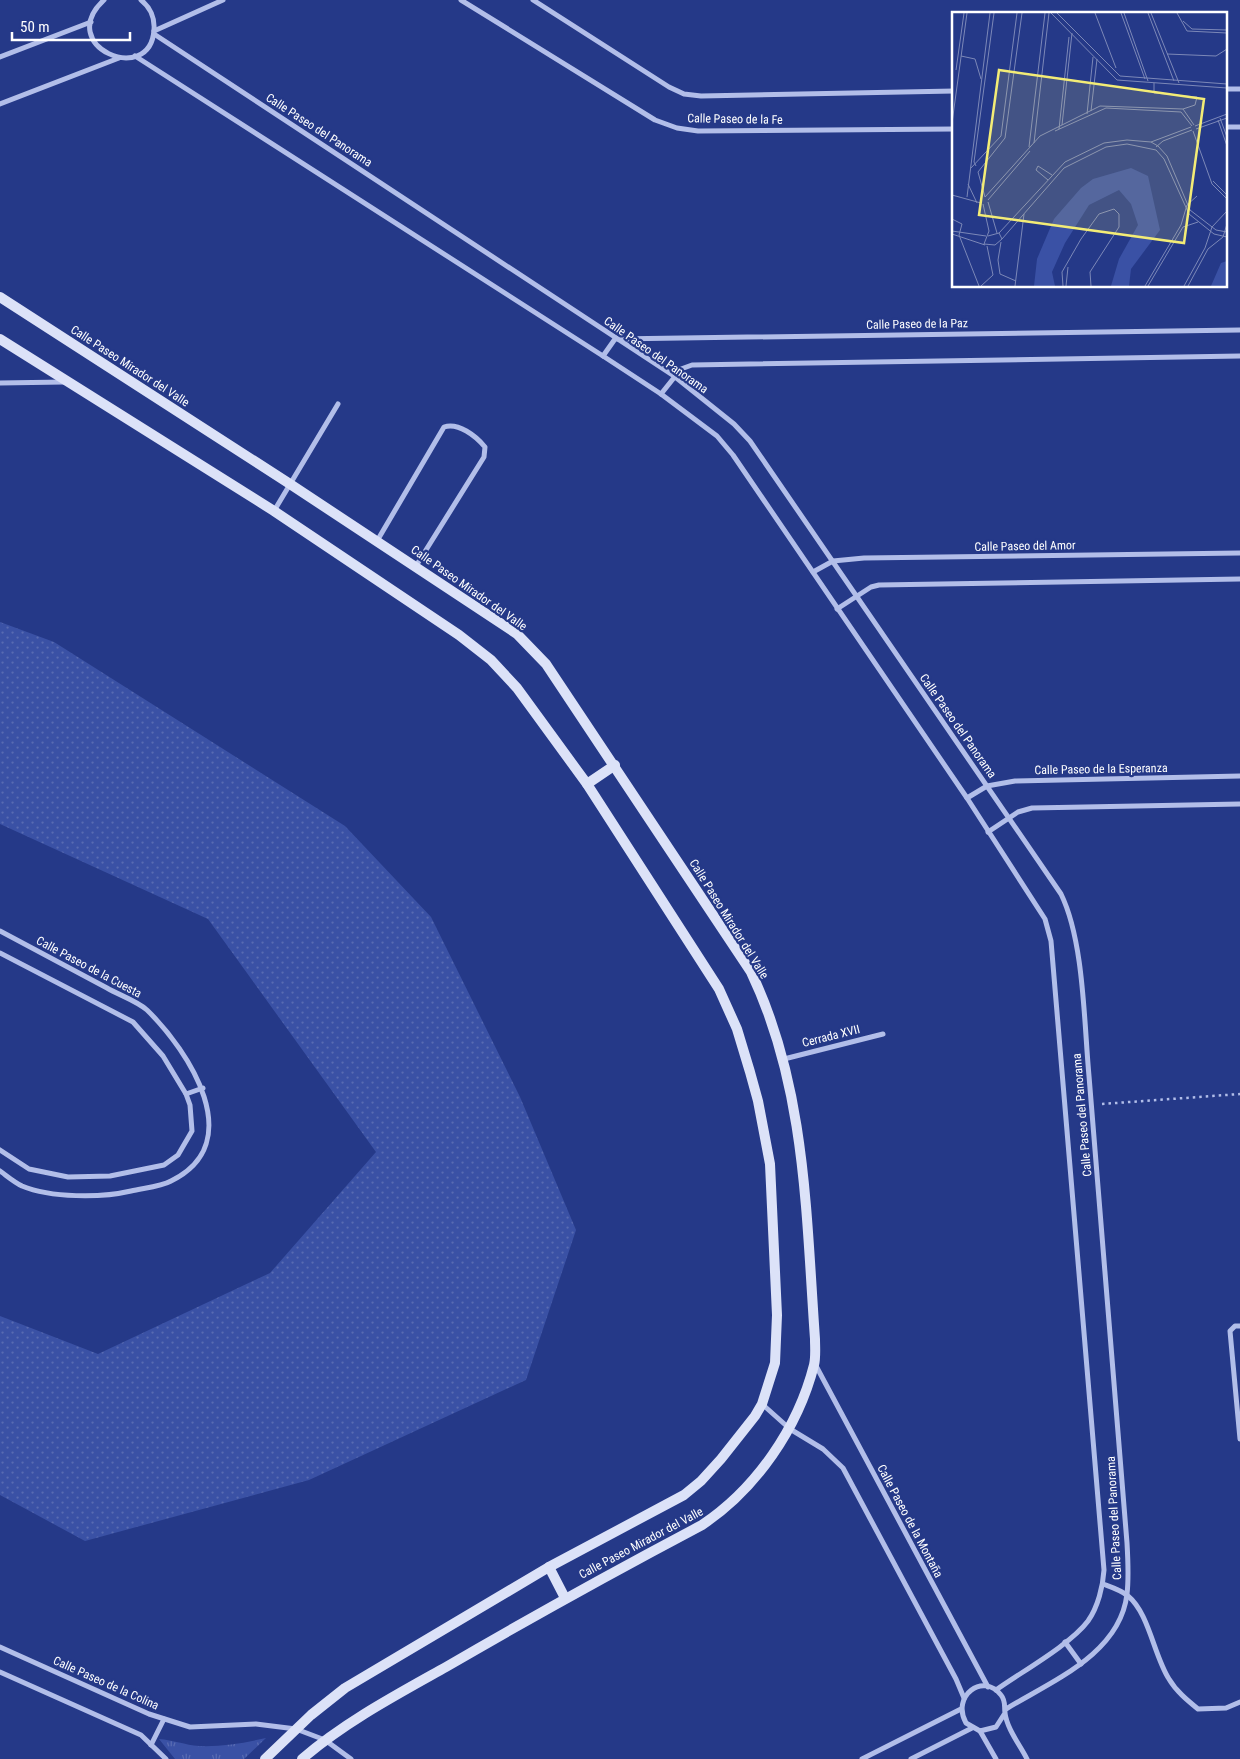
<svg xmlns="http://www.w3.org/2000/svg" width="1240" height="1759" font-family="'Roboto Condensed',sans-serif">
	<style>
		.grass { fill: url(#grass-dots) }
		.park { fill: url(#park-tufts) }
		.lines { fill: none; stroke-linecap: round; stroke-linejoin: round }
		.path { stroke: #b2bee9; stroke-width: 2.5; stroke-dasharray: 2.5 4; stroke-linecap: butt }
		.street { stroke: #b2bee9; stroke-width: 5 }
		.secondary { stroke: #dce2f8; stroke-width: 10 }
		.labels { text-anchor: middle; stroke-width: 4.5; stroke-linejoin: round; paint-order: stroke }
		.street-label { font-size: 12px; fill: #fff; stroke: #253988 }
		.inset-road { fill: none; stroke: #7c88b8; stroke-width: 1 }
		.view { fill: #f3ec76; fill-opacity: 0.15; stroke: #f3ec76; stroke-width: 2.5 }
		.inset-edge { fill: none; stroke: #fff; stroke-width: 2.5 }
	</style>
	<defs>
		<pattern id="grass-dots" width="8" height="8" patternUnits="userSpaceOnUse" patternTransform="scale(1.25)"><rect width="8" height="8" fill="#3a51a5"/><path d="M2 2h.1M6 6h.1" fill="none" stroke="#586bb2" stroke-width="1.8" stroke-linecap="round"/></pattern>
		<pattern id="park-tufts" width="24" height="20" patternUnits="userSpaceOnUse" patternTransform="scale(1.25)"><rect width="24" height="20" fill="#3a51a5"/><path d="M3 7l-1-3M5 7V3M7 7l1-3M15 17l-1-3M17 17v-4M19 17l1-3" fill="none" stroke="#586bb2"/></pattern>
	</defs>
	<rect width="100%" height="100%" fill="#253988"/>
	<path class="grass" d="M0,622l54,20 291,184 86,91 89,180 56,133 -50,150 -217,100 -224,61 -85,-46v-179l98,38 172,-81 106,-121 -168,-233 -208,-95z"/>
	<path class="park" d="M266,1738l-22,21h-69l-16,-20c14,1 26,6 40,7 22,1 45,-3 67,-8z"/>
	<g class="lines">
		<path class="path" d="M1102,1104l138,-10"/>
		<g class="street">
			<path d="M104,0c-50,46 46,87 50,30 1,-12 -4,-23 -13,-30"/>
			<path d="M461,0l194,120 22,8 21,3 256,-2"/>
			<path d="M533,0l136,87 15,7 17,2 253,-5"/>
			<path d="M154,31l69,-31"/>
			<path d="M154,34l520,342 60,48 16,17 311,453c23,47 23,129 28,182 14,156 26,312 38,467 1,17 2,34 0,51 -7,60 -75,87 -121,115"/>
			<path d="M135,56l468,300 58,38 56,42 16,19 234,343 78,121 6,22 53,629c-1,16 -6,37 -16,51 -18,24 -67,51 -92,69"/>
			<path d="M0,57l91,-35"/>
			<path d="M1226,89h14"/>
			<path d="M0,104l119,-46"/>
			<path d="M1226,127h14"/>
			<path d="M603,356l12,-17 625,-9"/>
			<path d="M0,383l64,-1"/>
			<path d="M661,394l20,-25 11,-4 548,-9"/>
			<path d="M274,511l64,-107"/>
			<path d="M377,541l67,-114c14,-5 32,9 41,20l-1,10 -68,109"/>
			<path d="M813,572l20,-11 31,-3 376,-5"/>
			<path d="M837,609l34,-22 8,-2 361,-6"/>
			<path d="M967,798l20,-12 28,-5 225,-5"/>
			<path d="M988,832l30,-20 14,-4 208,-4"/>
			<path d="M0,931c36,19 72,38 107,57 12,7 30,13 40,22 42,41 102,133 24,171 -11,6 -28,7 -40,10 -30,7 -80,7 -109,-5 -8,-4 -15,-10 -22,-15"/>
			<path d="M0,953l133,69 30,34 23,38 4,11 2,26 -14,24 -14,10 -54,11 -42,1 -39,-8 -29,-19"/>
			<path d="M784,1059l99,-25"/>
			<path d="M186,1094l17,-6"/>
			<path d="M1240,1326h-5l-5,5 10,108"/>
			<path d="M815,1364l173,323"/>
			<path d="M762,1404l28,25 33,20 20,19 113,211 8,19"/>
			<path d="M1103,1584c8,3 18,6 25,12 21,17 26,60 41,83 7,12 18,21 29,30l28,-1 14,-6"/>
			<path d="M1065,1642l16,22"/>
			<path d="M0,1647l149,67 41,13 66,-3 40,5 29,11 26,19"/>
			<path d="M0,1672l141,63 25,24"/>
			<path d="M1005,1713l-9,14 -16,4 -14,-8c-15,-27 17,-51 35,-28 5,6 3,11 4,18 2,16 15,32 22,46"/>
			<path d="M980,1731l16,28"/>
			<path d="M151,1745l13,-26"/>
			<path d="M862,1759l99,-50"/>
			<path d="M911,1759l61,-31"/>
		</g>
		<g class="secondary">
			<path d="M0,297l290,187 227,150 29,30 205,308c55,115 55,242 64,367 0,8 1,18 -1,26 -16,63 -58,124 -112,160 -87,46 -172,93 -256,142 -50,28 -101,55 -144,92"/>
			<path d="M0,339l274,172 185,124 32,25 26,28 70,96 132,205 18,40 13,43 8,29 12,63 7,151 -2,48 -13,41 -7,12 -34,43 -20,22 -17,14 -135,72 -204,121 -34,27 -46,44"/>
			<path d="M587,784l28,-19"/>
			<path d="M549,1567l16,31"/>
		</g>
	</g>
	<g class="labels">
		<g class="street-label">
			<text transform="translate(735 119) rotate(1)" y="4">Calle Paseo de la Fe</text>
			<text transform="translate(319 130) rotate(33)" y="4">Calle Paseo del Panorama</text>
			<text transform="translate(917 324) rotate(-1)" y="4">Calle Paseo de la Paz</text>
			<text transform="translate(656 355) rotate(35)" y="4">Calle Paseo del Panorama</text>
			<text transform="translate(130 366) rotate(33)" y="4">Calle Paseo Mirador del Valle</text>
			<text transform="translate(1025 546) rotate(-1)" y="4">Calle Paseo del Amor</text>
			<text transform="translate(469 588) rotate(35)" y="4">Calle Paseo Mirador del Valle</text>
			<text transform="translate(958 726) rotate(55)" y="4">Calle Paseo del Panorama</text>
			<text transform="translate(1101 769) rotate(-1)" y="4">Calle Paseo de la Esperanza</text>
			<text transform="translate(729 919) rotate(58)" y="4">Calle Paseo Mirador del Valle</text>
			<text transform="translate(89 967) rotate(28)" y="4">Calle Paseo de la Cuesta</text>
			<text transform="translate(831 1036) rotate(-14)" y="4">Cerrada XVII</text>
			<text transform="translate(1082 1115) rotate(-95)" y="4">Calle Paseo del Panorama</text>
			<text transform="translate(1114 1518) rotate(-93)" y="4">Calle Paseo del Panorama</text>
			<text transform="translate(910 1521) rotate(62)" y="4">Calle Paseo de la Montaña</text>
			<text transform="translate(641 1543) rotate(-28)" y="4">Calle Paseo Mirador del Valle</text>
			<text transform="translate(106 1683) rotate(24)" y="4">Calle Paseo de la Colina</text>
		</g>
	</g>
	<g transform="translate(952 12)">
		<rect width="275" height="275" fill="#253988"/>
		<path d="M179,156l17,8 12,54 -29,39 -2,17h-18l8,-27 19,-34 -7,-21 -12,-14 -30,15 -24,38 -13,29 3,14h-21l3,-27 17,-40 27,-31 12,-9zM275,249v25h-16l10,-23z" fill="#3a51a5"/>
		<path class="inset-road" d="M99,1l66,67 110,8M105,1l63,63 107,8M143,1l21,55M169,1l24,66M172,1l24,68M196,1l26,68M199,1l28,70M225,1l10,18 40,2M231,9l9,8 35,1M215,42l49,2 11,-7M9,44l14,3 6,20M4,58l8,-57M202,71v10l43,4 -2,8 -12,4M139,99l6,-52M135,102l6,-57M268,106l7,19M266,108l9,26M0,111l15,-110M110,113l10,-92M243,114l32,-12M107,117l10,-92M244,117l31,-11M103,119l51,-23 75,4 11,14M241,119l19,53 15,15M199,130l40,-15M82,131l15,-130M77,135l16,-134M204,135l7,-6 29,-11M24,154l-2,-4 20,-149M19,156l30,-32 16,-123M96,168l-12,-10 2,-4 14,9M261,169l14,14M16,172l9,19M0,183l29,8M15,185l23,-184M33,185l55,-61 60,-30 83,3 11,16M33,185l-7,-25 27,-34 17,-125M36,188l42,-49M36,190l9,31M31,192l6,27 -5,13 11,1 7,-6 -3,-6 -11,3M0,207l10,5 -3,11 20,51M0,219l34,5M47,221l66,-71 39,-19 23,-3 24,2 7,4 9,10 23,54 26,20 11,2M0,222l33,11M50,227l62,-71 42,-21 21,-3 29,6 8,9 25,55 25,20 13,3M49,230l-3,18 2,14 16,7M29,274l12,-11 -6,-29M63,274l9,-72M111,274l-1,-14 19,-33 18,-25 15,-5 5,5v13l-29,45 1,14M114,274l2,-19M193,274l36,-61 6,-20 10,-9M196,274l35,-59 15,-5M232,274l21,-38 7,-21 15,-16M236,274l20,-37 15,-12 4,-13"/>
		<path class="view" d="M47,58l205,29 -20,144 -205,-28z"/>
		<rect width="275" height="275" class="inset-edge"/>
	</g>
	<path d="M12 32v8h118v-8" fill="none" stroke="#ffffff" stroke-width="2.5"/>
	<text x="20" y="32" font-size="15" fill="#ffffff" stroke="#253988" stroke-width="4" paint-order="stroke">50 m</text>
</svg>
